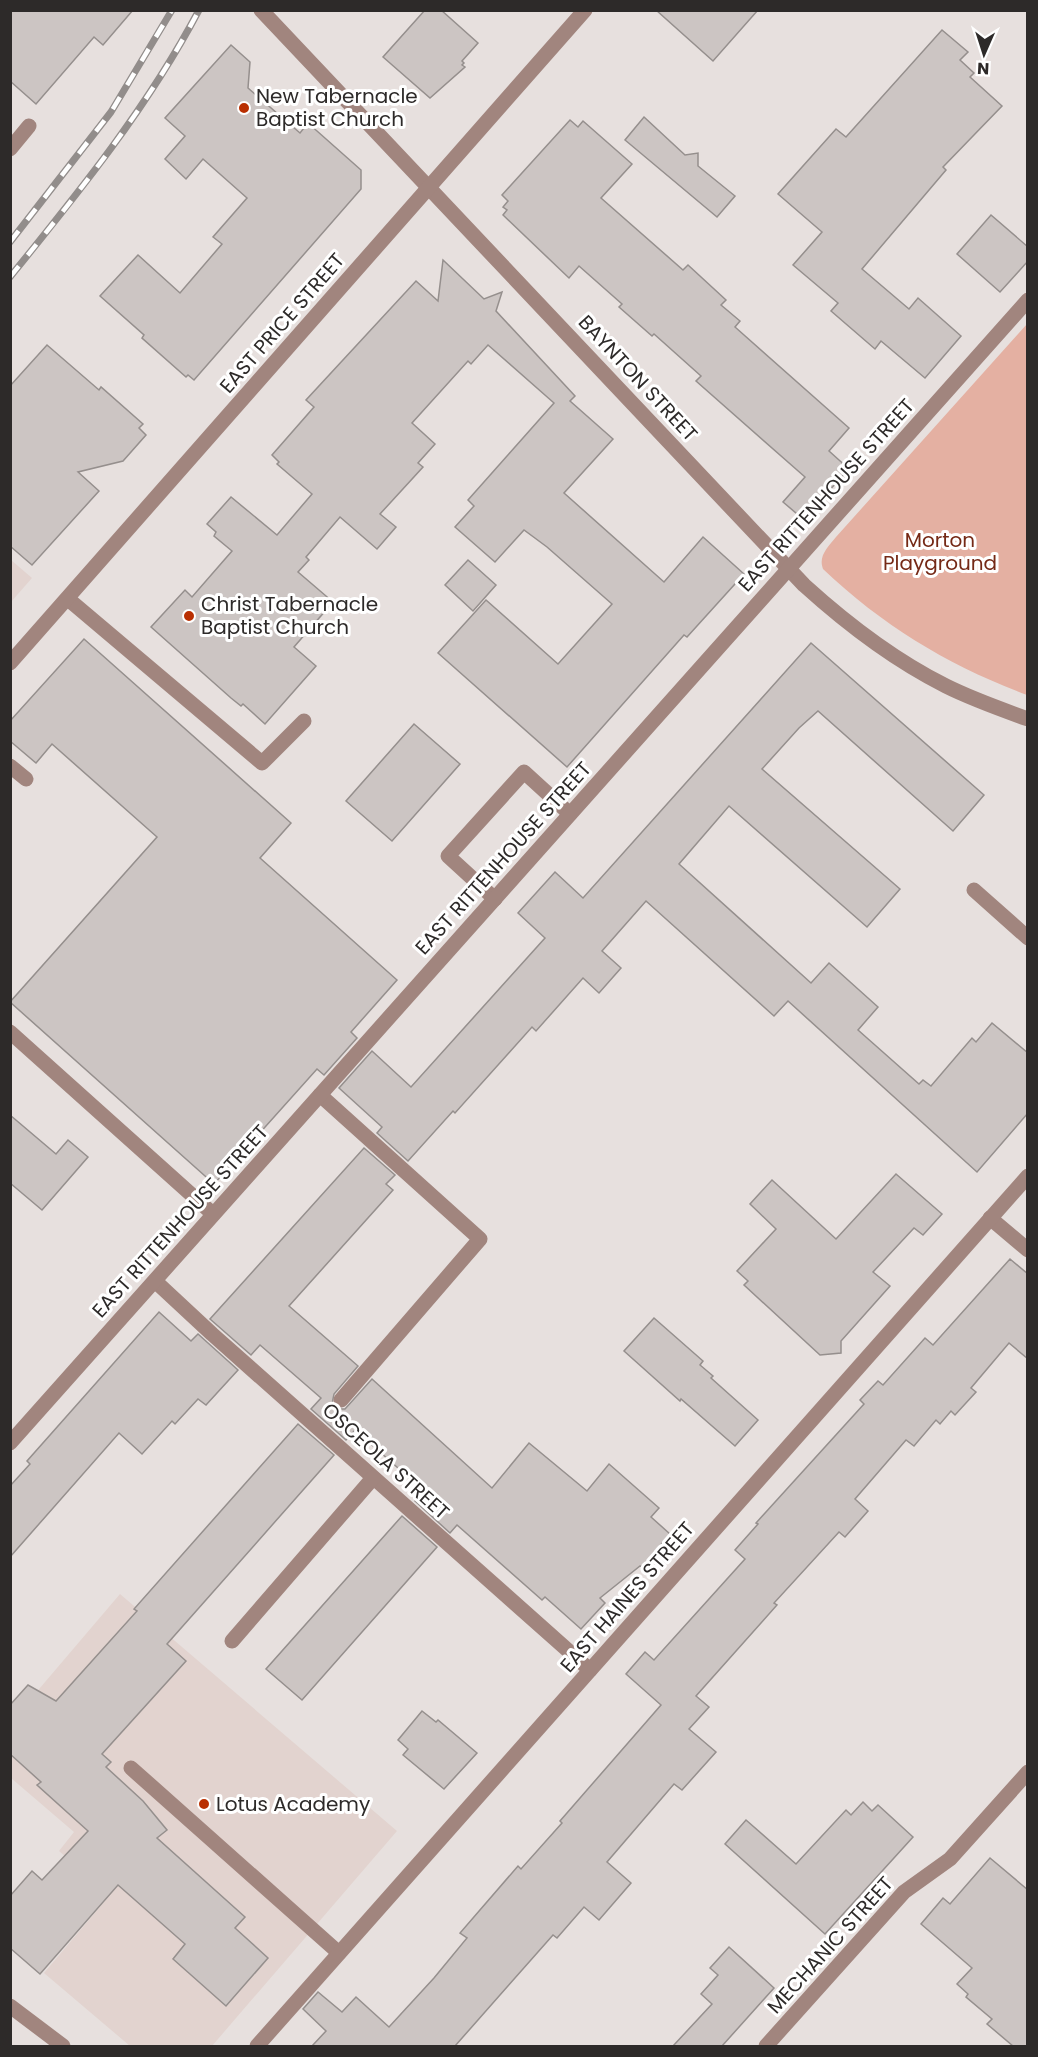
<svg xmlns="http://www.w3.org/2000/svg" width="1038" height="2057" font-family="Poppins,sans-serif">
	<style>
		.built { fill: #e2d3cf }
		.green { fill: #e4b0a2 }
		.building { fill: #ccc5c3; stroke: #958f8d; stroke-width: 1.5 }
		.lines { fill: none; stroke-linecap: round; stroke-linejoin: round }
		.minor { stroke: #a1857e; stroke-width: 15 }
		.rail-casing { stroke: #928d8b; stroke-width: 7 }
		.rail { stroke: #fff; stroke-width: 4.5; stroke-dasharray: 14; stroke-linecap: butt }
		.poi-dot { fill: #b92f01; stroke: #fff; stroke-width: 2 }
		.labels { text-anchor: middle; stroke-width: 6; stroke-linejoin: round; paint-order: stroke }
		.poi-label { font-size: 20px; fill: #2d2a29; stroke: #fff; text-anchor: start }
		.street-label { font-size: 20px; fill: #2d2a29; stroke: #fff }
		.park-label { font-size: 20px; fill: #752916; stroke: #fff }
	</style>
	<rect width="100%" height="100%" fill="#e7e0de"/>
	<g class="built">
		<path d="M11,560l21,18 -21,24z"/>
		<path d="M120,1594l277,237 -185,215h-82l-86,-73 66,-78 -51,-44 15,-19 -63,-54v-56z"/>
	</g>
	<path class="green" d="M1027,324v371c-77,-29 -143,-68 -204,-126 -5,-13 5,-22 13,-32z"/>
	<g class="building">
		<path d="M10,10h123l-30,35 -9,-8 -58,67 -26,-23z"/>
		<path d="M425,10h16l37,33 -16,18 2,2 -2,2 3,2 -35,31 -47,-41z"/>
		<path d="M656,10h102l-45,51z"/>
		<path d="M942,30l26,22 -8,8 14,13 -4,4 32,29 -59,61 3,3 -84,99 47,40 9,-11 43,38 -36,42 -44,-37 -6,8 -44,-38 7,-8 -45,-38 29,-33 -44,-38 58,-65 10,8z"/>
		<path d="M231,45l19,17 -2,26 52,45 8,-10 53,47v19l-167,191 -6,-5 -2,2 -44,-39 2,-3 -44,-39 38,-41 42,38 42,-49 -9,-7 34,-39 -44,-39 -17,20 -21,-20 20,-23 -20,-18z"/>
		<path d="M644,117l41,38 13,-2v13l37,30 -18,21 -92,-77z"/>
		<path d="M570,120l8,7 5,-6 49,43 -31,34 82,72 5,-5 38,35 -5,5 19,16 -5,6 114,101 -20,23 20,18 -46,50 -20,-17 22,-25 -109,-96 5,-5 -47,-42 -2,2 -33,-29 3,-3 -43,-38 -10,12 -66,-63 4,-5 -4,-3 5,-6 -6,-6z"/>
		<path d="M991,215l37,32v14l-28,31 -43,-38z"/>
		<path d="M443,260l41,39 18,-7 -6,19 79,85 -5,5 43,38 -49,54 100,89 39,-45 41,37 -57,63 -3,-2 -117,132 -129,-114 48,-53 72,64 54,-60 -65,-57 -23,-17 -29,32 -40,-35 19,-21 -6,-6 86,-97 -66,-58 -17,19 -3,-3 -56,62 23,21 -17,19 5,4 -43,47 16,13 -19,22 -37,-32 -34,40 3,3 -11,12 35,30 -39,45 22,19 -51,58 -22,-20 -2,2 -10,-8 -80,-71 34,-37 7,7 40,-46 -18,-15 2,-4 -9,-8 24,-27 46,38 35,-41 -35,-30 2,-2 -7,-7 42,-48 -8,-7 110,-119 22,20z"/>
		<path d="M47,345l52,45 2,-3 42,37 -4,4 7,7 -23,26 -45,11 21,19 -67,74 -22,-19v-160z"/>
		<path d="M468,560l28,25 -23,26 -28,-26z"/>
		<path d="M84,639l207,184 -31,35 137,122 -46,52 6,6 -33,37 -7,-6 -103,115 -204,-182 147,-165 -105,-93 -16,19 -26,-22v-20z"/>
		<path d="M811,643l173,152 -31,36 -135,-120 -19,17 -37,41 138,120 -33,38 -138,-121 -50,58 132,119 18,-20 49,44 -20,23 61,54 4,-4 8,6 41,-48 4,4 16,-19 36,30v60l-51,59 -189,-171 -14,15 -128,-115 -44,50 19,17 -22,25 -16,-15 -47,53 -4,-4 -77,86 -2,-2 -45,50 -31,-28 5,-6 -43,-39 33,-37 39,36 134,-149 -27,-25 37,-41 28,26z"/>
		<path d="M414,724l46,40 -68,77 -46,-40z"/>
		<path d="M10,1115l46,39 12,-14 20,17 -46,53 -32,-27z"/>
		<path d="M364,1148l31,27 -9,9 7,6 -104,116 69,60 -24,28 -2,10 7,5h6l27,-30 120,109 37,-45 58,48 22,-27 50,44 -8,9 19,17 -20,23 2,10 -12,-1 -40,32 5,5 -24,26 -36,-32 -3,3 -85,-75 -7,8 -35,-32 9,-10 -69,-61 -9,10 -35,-31 10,-11 -61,-53 -9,10 -41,-36z"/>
		<path d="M896,1174l46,40 -19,21 -9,-7 -41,44 17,14 -49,55v12l-21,2 -76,-70 4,-4 -11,-10 39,-42 -26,-25 22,-24 64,59z"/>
		<path d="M1010,1259l18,15v85l-19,-16 -38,45 5,4 -21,23 -4,-4 -11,13 -4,-4 -22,26 -8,-6 -51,59 13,12 -23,26 -6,-5 -65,71 3,2 -81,91 13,11 -20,22 27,23 -34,38 -8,-6 -67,78 24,21 -32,37 -15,-13 -27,31 -4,-3 -98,111h-143l14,-15 -23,-22 15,-17 24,20 14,-15 33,30 45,-49 33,-40 -7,-5 58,-67 3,3 41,-46 -2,-2 101,-116 -35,-31 19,-22 9,8 91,-101 -10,-9 23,-26 -2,-1 108,-119 -4,-4 18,-19 5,4 42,-47 8,7z"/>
		<path d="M159,1312l32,29 7,-7 40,36 -32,35 -8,-6 -23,25 -3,-3 -30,33 -23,-21 -109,124v-71l20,-22 -3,-3z"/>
		<path d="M654,1318l49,43 -3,4 13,11 -2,2 47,42 -23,26 -54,-47 -1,2 -56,-50z"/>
		<path d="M298,1424l36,31 -167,189 19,17 -84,93 9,8 -5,5 37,34 24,29 -10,8 88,79 -10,11 33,30 -42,48 -53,-47 12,-15 -67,-59 -78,89 -30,-26v-52l22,-25 10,9 46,-49 -51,-46 4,-3 -31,-28v-49l18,-20 28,16 81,-90 -3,-2z"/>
		<path d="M402,1516l35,31 -135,153 -36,-31z"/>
		<path d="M422,1711l14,11 2,-2 39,33 -33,36 -41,-34 5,-6 -10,-9z"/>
		<path d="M863,1802l9,9 6,-6 35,32 -88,97 -100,-90 21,-24 50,44 50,-54 5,5z"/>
		<path d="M990,1858l38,32v156h-15l-26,-22 5,-5 -26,-22 2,-3 -11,-10 15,-16 -51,-44 22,-26 7,6z"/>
		<path d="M729,1947l45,41 -52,58h-49l39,-42 -11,-10 17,-19 -8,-7z"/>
	</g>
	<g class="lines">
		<g class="minor">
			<path d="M261,10l543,575c43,39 90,75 142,101 26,13 54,23 82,33"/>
			<path d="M10,149l19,-23"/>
			<path d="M68,599l194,164 42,-42"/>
			<path d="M10,663l575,-653"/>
			<path d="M10,766l16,13"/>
			<path d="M974,890l54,48"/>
			<path d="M495,899l-47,-43 76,-84 46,42"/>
			<path d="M10,1032l203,182"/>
			<path d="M320,1095l160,144 -139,161"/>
			<path d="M990,1218l38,32"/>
			<path d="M155,1281l57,53 378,336"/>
			<path d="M10,1443l1018,-1143"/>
			<path d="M232,1641l141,-163"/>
			<path d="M131,1768l208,185"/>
			<path d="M10,2006l53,40"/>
			<path d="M257,2046l771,-870"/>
			<path d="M766,2046l138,-154 46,-33 78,-87"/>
		</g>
		<g class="rail-casing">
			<g id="rail">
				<path d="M10,242l101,-130 61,-102"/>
				<path d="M10,277c69,-85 138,-170 189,-267"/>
			</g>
		</g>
		<use href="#rail" class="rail"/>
	</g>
	<g class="poi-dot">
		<circle cx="244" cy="108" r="6"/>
		<circle cx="189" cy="616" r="6"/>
		<circle cx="204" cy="1804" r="6"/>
	</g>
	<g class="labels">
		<g class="poi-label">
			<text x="256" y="103">New Tabernacle<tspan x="256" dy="23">Baptist Church</tspan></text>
			<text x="201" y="611">Christ Tabernacle<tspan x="201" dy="23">Baptist Church</tspan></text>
			<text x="216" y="1811">Lotus Academy</text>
		</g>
		<g class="street-label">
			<text transform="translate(282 323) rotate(-49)" y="7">EAST PRICE STREET</text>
			<text transform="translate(638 378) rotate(47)" y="7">BAYNTON STREET</text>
			<text transform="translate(826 495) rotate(-48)" y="7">EAST RITTENHOUSE STREET</text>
			<text transform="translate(503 858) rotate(-48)" y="7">EAST RITTENHOUSE STREET</text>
			<text transform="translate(180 1221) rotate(-48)" y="7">EAST RITTENHOUSE STREET</text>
			<text transform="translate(386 1461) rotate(42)" y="7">OSCEOLA STREET</text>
			<text transform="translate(627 1597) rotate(-49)" y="7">EAST HAINES STREET</text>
			<text transform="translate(830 1945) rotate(-48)" y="7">MECHANIC STREET</text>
		</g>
		<g class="park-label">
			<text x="940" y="547">Morton<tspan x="940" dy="23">Playground</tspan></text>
		</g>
	</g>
	<rect width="1038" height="2057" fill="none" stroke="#2d2a29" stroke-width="24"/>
	<g transform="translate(984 54) rotate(183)" stroke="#ffffff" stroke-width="4.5" paint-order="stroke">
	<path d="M0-4.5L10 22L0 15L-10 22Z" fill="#2d2a29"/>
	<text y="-9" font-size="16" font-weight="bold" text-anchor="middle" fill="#2d2a29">N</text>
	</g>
</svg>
